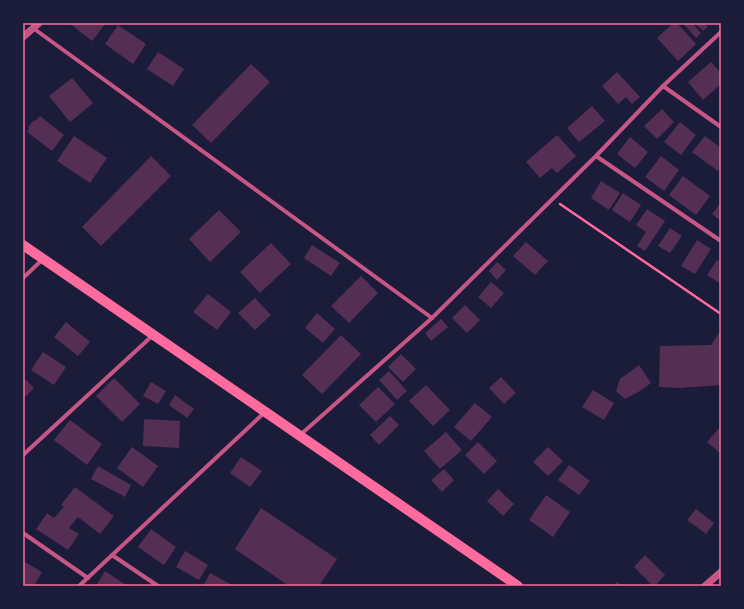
<svg xmlns="http://www.w3.org/2000/svg" width="744" height="609" font-family="'PT Sans',sans-serif">
	<style>
		.building { fill: #542f53 }
		.lines { fill: none; stroke-linecap: round; stroke-linejoin: round }
		.path { stroke: #ff6b9d; stroke-width: 2.5 }
		.minor { stroke: #c65784; stroke-width: 4 }
		.tertiary { stroke: #c65784; stroke-width: 7 }
		.primary { stroke: #ff6b9d; stroke-width: 10 }
		.neatline { fill: none; stroke: #ff6b9d; stroke-width: 1.5 }
	</style>
	<rect width="100%" height="100%" fill="#1b1b3a"/>
	<g class="building">
		<path d="M69,23h37l-14,18z"/>
		<path d="M673,23h4l19,21 -18,17 -21,-23z"/>
		<path d="M683,23h9l9,10 -5,5z"/>
		<path d="M695,23h9l4,4 -5,4z"/>
		<path d="M118,25l28,19 -13,20 -28,-20z"/>
		<path d="M158,52l26,17 -11,17 -26,-17z"/>
		<path d="M711,62l10,11v11l-18,16 -15,-18z"/>
		<path d="M251,64l19,18 -59,61 -19,-18z"/>
		<path d="M617,72l23,25 -8,7 -6,-7 -8,7 -16,-18z"/>
		<path d="M72,78l21,25 -23,19 -21,-26z"/>
		<path d="M592,106l13,15 -26,21 -12,-14z"/>
		<path d="M662,109l12,13 -17,17 -13,-13z"/>
		<path d="M40,116l24,19 -12,16 -25,-19 2,-3 -1,-2 6,-7 1,1z"/>
		<path d="M680,122l16,13 -15,20 -17,-13z"/>
		<path d="M557,135l19,21 -19,17 -5,-5 -12,10 -14,-16z"/>
		<path d="M74,136l33,22 -17,25 -33,-22z"/>
		<path d="M705,136l16,12v18l-3,5 -26,-19z"/>
		<path d="M630,137l18,15 -13,16 -18,-14z"/>
		<path d="M151,156l20,20 -70,70 -19,-19z"/>
		<path d="M661,156l18,14 -15,21 -19,-14z"/>
		<path d="M683,176l27,20 -14,19 -27,-20z"/>
		<path d="M601,181l19,12 -11,17 -18,-12z"/>
		<path d="M623,193l18,12 -11,17 -18,-12z"/>
		<path d="M721,202v19l-9,-7z"/>
		<path d="M647,209l18,12 -20,30 -8,-5 9,-14 -10,-7z"/>
		<path d="M219,210l22,22 -31,30 -21,-23z"/>
		<path d="M670,228l12,8 -12,17 -12,-7z"/>
		<path d="M697,240l14,9 -16,25 -14,-8z"/>
		<path d="M526,242l22,19 -13,14 -22,-19z"/>
		<path d="M271,243l20,21 -31,29 -20,-21z"/>
		<path d="M312,245l28,18 -9,13 -27,-18z"/>
		<path d="M717,260l4,2v22l-14,-9z"/>
		<path d="M497,262l9,8 -9,10 -8,-9z"/>
		<path d="M361,276l17,17 -29,30 -18,-17z"/>
		<path d="M491,282l13,11 -13,15 -13,-11z"/>
		<path d="M208,294l23,18 -14,18 -24,-18z"/>
		<path d="M255,298l16,17 -16,15 -17,-17z"/>
		<path d="M465,305l15,15 -13,13 -15,-15z"/>
		<path d="M317,313l18,16 -12,14 -18,-15z"/>
		<path d="M441,319l7,8 -17,14 -6,-8z"/>
		<path d="M66,322l24,20 -12,14 -24,-19z"/>
		<path d="M721,330v55l-41,3 -21,-1 1,-41 51,-1z"/>
		<path d="M341,335l20,19 -39,40 -20,-19z"/>
		<path d="M43,352l23,15 -12,18 -23,-15z"/>
		<path d="M401,354l15,15 -13,13 -15,-15z"/>
		<path d="M639,365l12,18 -11,8 -15,8 -9,-8 4,-12z"/>
		<path d="M389,371l18,20 -10,9 -18,-20z"/>
		<path d="M23,377l11,11 -11,11z"/>
		<path d="M501,377l15,16 -12,11 -15,-16z"/>
		<path d="M114,378l26,26 -18,18 -26,-26z"/>
		<path d="M151,382l15,9 -8,13 -15,-8z"/>
		<path d="M426,385l24,25 -17,16 -24,-25z"/>
		<path d="M378,387l17,17 -19,18 -17,-17z"/>
		<path d="M593,390l21,13 -10,17 -22,-13z"/>
		<path d="M175,395l19,14 -7,9 -18,-13z"/>
		<path d="M475,403l17,14 -21,24 -17,-14z"/>
		<path d="M390,416l9,9 -20,20 -9,-10z"/>
		<path d="M144,419l36,2 -1,27 -36,-2z"/>
		<path d="M70,420l32,24 -15,21 -33,-25z"/>
		<path d="M721,426v28l-14,-12z"/>
		<path d="M446,432l16,18 -22,19 -16,-18z"/>
		<path d="M478,442l19,19 -13,13 -19,-19z"/>
		<path d="M132,447l26,19 -15,21 -26,-19z"/>
		<path d="M548,447l15,14 -15,15 -15,-14z"/>
		<path d="M241,457l21,14 -12,16 -20,-14z"/>
		<path d="M569,465l21,16 -11,14 -21,-15z"/>
		<path d="M98,466l33,19 -6,12 -34,-18z"/>
		<path d="M444,469l10,11 -12,12 -11,-12z"/>
		<path d="M75,487l39,29 -14,18 -22,-17 -9,11 10,6 -11,16 -32,-21 11,-16 7,5 10,-11 -3,-2z"/>
		<path d="M498,489l16,15 -11,12 -16,-15z"/>
		<path d="M546,495l24,17 -17,25 -24,-17z"/>
		<path d="M261,508l76,51 -18,27h-30l-54,-37z"/>
		<path d="M696,509l18,14 -8,11 -19,-14z"/>
		<path d="M151,529l25,18 -12,18 -26,-18z"/>
		<path d="M185,551l23,14 -9,15 -23,-13z"/>
		<path d="M645,555l20,20 -10,11h-2l-19,-19z"/>
		<path d="M23,561l19,11 -8,14h-11z"/>
		<path d="M105,571l21,14 -1,1h-29z"/>
		<path d="M210,573l24,13h-31z"/>
		<path d="M617,582l6,4h-9z"/>
	</g>
	<g class="lines">
		<path class="path" d="M560,204l161,110"/>
		<g class="minor">
			<path d="M33,28l399,290"/>
			<path d="M663,86l58,41"/>
			<path d="M596,156l125,85"/>
			<path d="M23,278l20,-19"/>
			<path d="M299,436l133,-118 164,-162 67,-70 58,-54"/>
			<path d="M23,455l129,-119"/>
			<path d="M23,533l65,45"/>
			<path d="M112,555l46,31"/>
			<path d="M79,586l185,-173"/>
		</g>
		<g class="tertiary">
			<path d="M23,37l16,-14"/>
			<path d="M705,586l16,-14"/>
		</g>
		<path class="primary" d="M23,245c164,114 329,228 495,341"/>
	</g>
	<rect width="744" height="609" fill="none" stroke="#1b1b3a" stroke-width="48"/>
	<rect x="24" y="24" width="696" height="561" class="neatline"/>
</svg>
